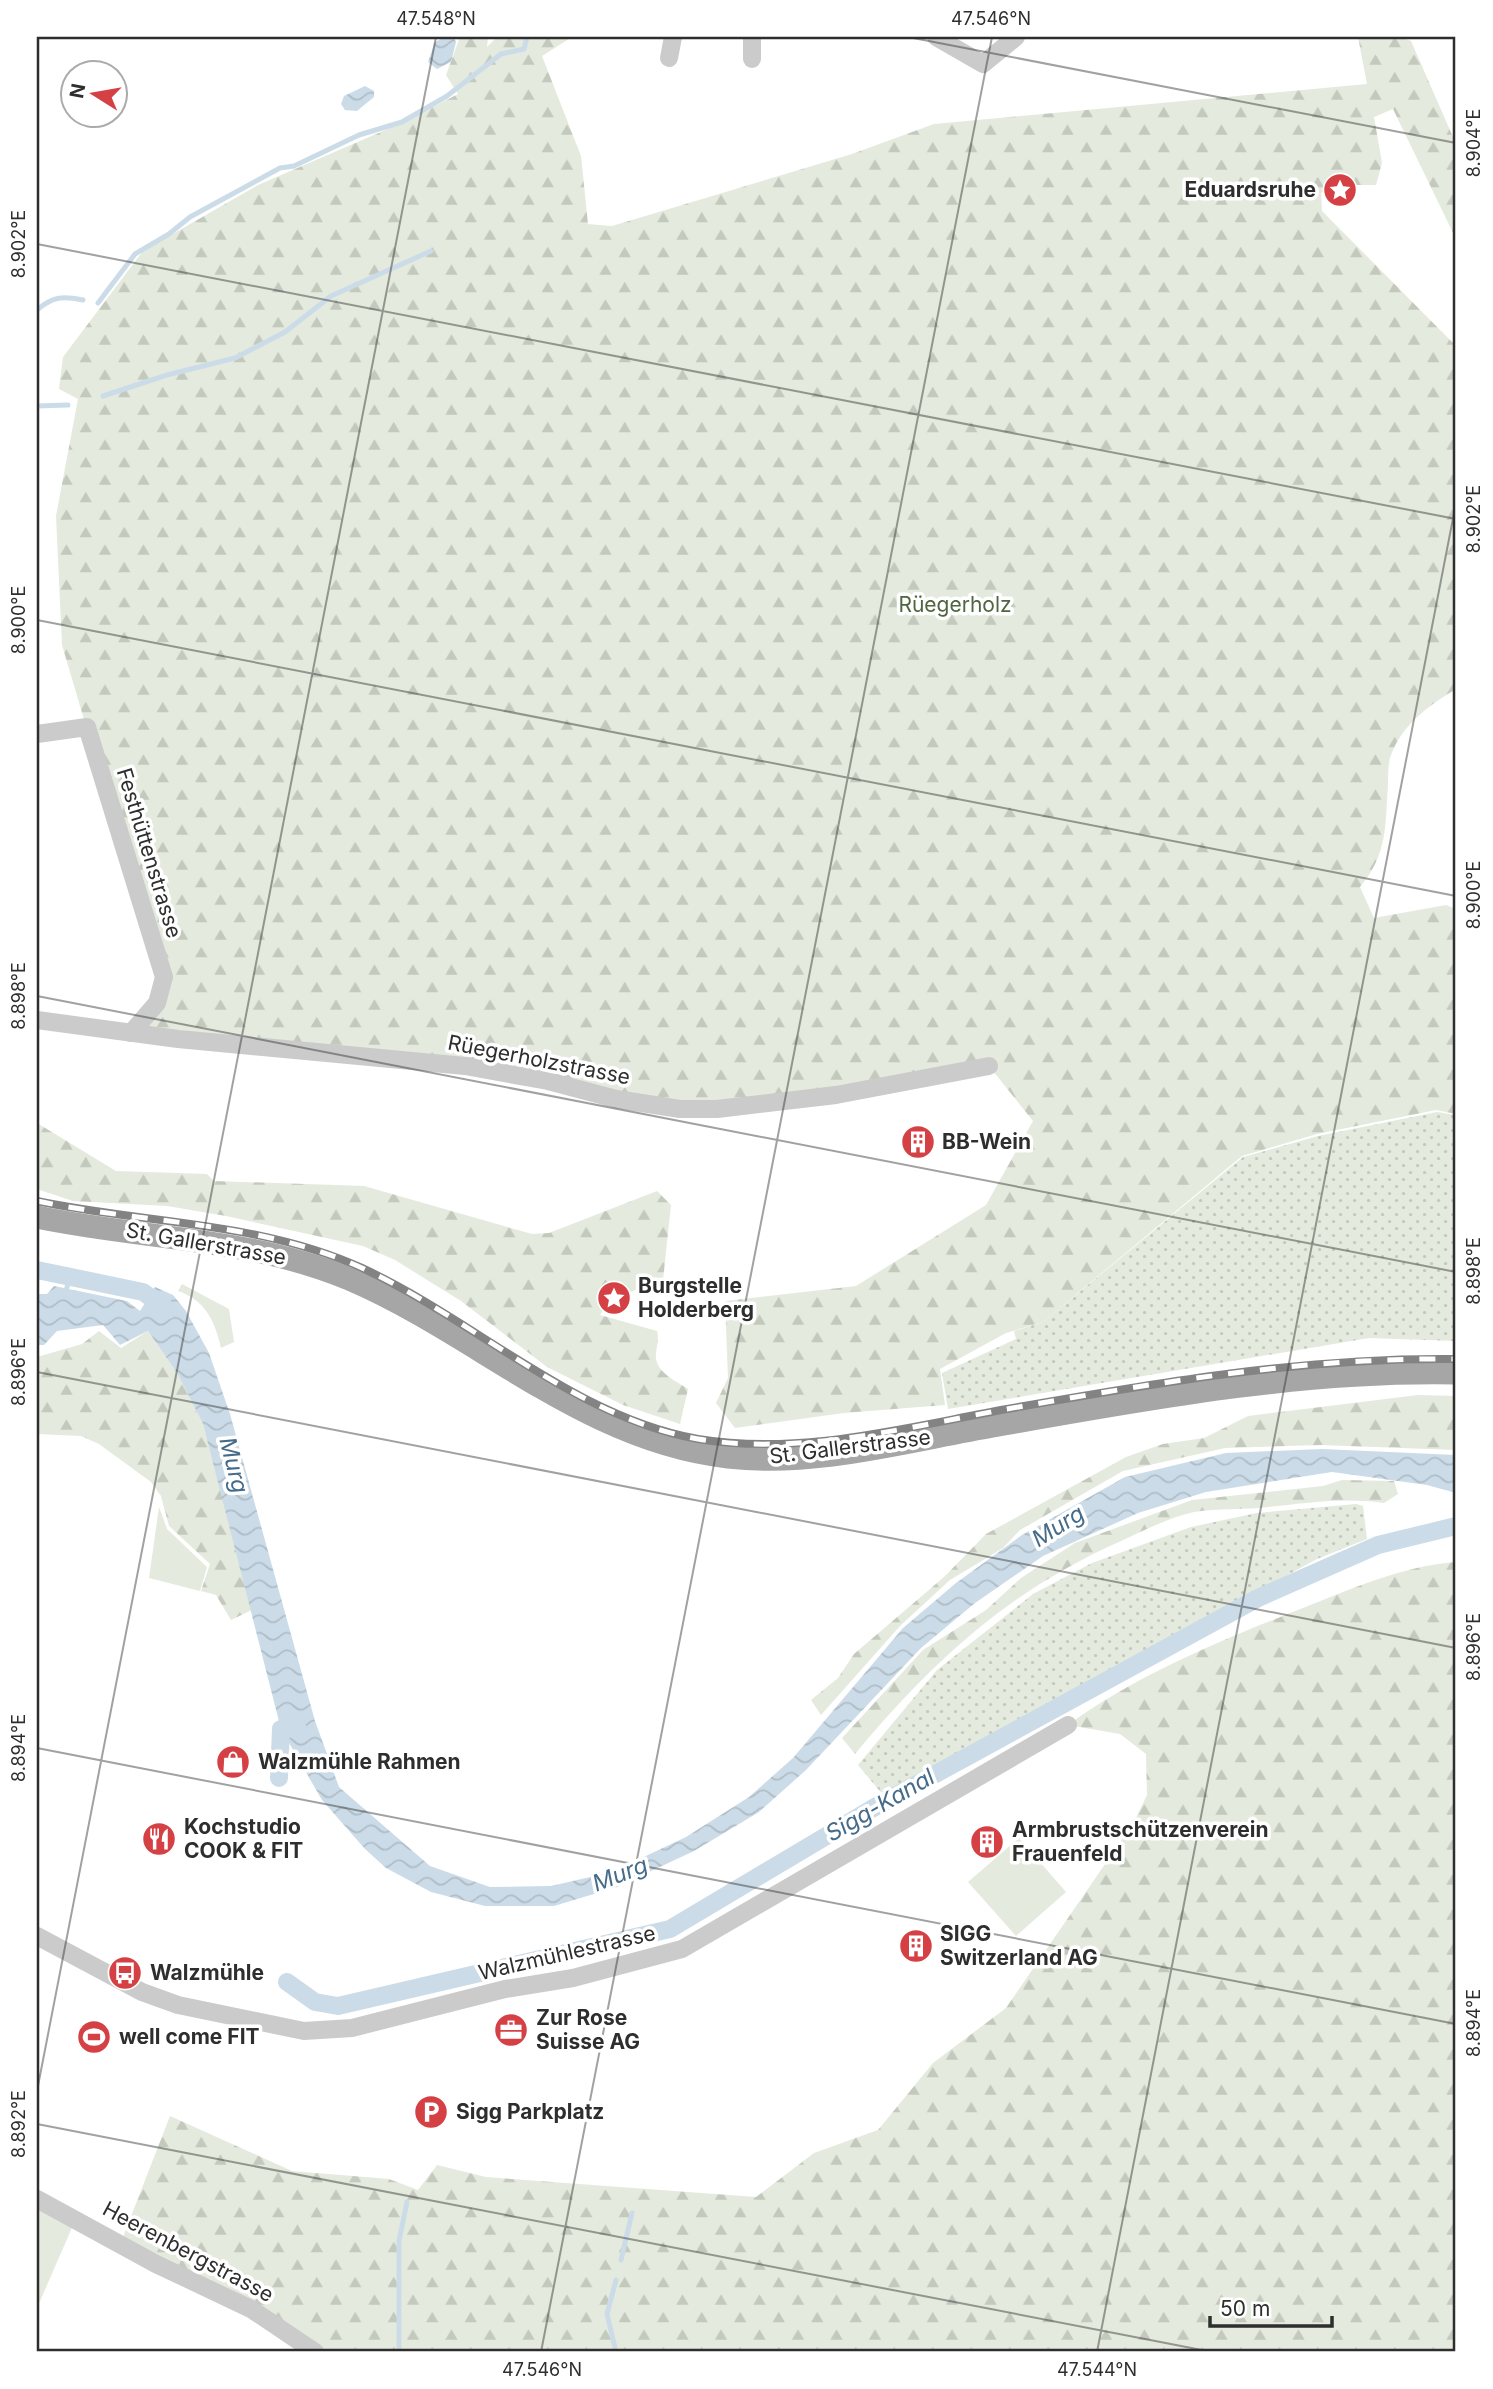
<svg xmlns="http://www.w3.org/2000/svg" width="1493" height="2389" font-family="Inter,sans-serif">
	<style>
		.green { fill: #e4eadd }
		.forest { fill: url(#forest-firs) }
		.garden { fill: url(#garden-dots) }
		.water { fill: url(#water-waves) }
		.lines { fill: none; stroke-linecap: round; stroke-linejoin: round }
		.stream { stroke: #cbdce8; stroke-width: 5 }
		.canal { stroke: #cbdce8; stroke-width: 18 }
		.minor { stroke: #cbcbcb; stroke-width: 18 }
		.major { stroke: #a6a6a6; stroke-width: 23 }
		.rail-casing { stroke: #838383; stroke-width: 8 }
		.rail { stroke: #fff; stroke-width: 5; stroke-dasharray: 16; stroke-linecap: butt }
		.ticks { fill: none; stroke: #2e2e2e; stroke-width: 2; stroke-opacity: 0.45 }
		.labels { text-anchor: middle; stroke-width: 7; stroke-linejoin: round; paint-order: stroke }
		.poi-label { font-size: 21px; font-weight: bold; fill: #2e2e2e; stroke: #fff; text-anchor: start }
		.park-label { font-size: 21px; fill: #506640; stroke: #fff }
		.street-label { font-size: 21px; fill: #2e2e2e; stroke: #fff }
		.water-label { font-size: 23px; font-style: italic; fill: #446b89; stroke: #fff }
		.neatline { fill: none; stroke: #2e2e2e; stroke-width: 2.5 }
		.ticks-label { font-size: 18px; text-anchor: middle; fill: #2e2e2e }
	</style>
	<defs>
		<pattern id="forest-firs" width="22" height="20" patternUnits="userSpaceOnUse" patternTransform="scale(1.75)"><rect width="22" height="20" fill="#e4eadd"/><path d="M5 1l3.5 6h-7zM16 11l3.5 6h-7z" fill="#c4c9be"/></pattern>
		<pattern id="garden-dots" width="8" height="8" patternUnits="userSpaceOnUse" patternTransform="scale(1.75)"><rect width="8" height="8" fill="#e4eadd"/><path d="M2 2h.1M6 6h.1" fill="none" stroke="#c4c9be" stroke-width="1.8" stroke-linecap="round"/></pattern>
		<pattern id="water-waves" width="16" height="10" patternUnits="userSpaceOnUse" patternTransform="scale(1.75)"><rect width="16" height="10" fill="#cbdce8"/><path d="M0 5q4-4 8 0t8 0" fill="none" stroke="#afbdc7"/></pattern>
	</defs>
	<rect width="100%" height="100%" fill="#fff"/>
	<g class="green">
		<path d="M182,1284l47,25 5,33 -13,6c-6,-27 -16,-48 -43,-57z"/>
		<path d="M159,1507l8,22 40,38 -7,24 -51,-13z"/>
		<path d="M1019,1838l47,54 -50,44 -48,-54z"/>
		<path d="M37,2206l37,17 -37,85z"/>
	</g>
	<g class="forest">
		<path d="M460,37h28l-1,10 10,-10h75l-30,19 39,100 7,68 24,2 240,-72 82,-30 433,-40 -9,-47h43l10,4 45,103v95l-63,-130 -19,8 8,46 -6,22h-39l-16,8 1,18 134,135v343c-28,17 -55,36 -66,69 -2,8 -2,18 -2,27 -3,40 0,69 -28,102l14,31 72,-13 10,4v205l-20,-4 -119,24 -75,22 -199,166 -37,11 -66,36 5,36 -101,8 -109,15 -19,-25 12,-25 -3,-77 131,-15 130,-81 47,-84 -44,-55 -272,43 -169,-28 -417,-48 32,-46 -101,-342 -6,-129 22,-117 -19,-10 4,-32 80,-106 115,-66 146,-63 54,-28 -12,-19z"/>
		<path d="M37,1123l79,48 91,3 7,7 150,5 168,48 17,-1 108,-42 14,14 -8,75 -33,12 -17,2 -13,21 57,16c3,10 -2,18 -1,28 3,15 20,22 32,30l-8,35 -57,-19 -76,-38 -86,-66 -66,-41 -32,-14 -137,-30 -59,-10 -94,-5 -36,-12z"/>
		<path d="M99,1331l22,17 27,-17 29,42 26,51 49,186 -21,10 -15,-25 -15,-4 9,-27 -41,-38 -8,-30 -10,-14 -52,-38 -18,-8 -44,-2v-77l45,-13z"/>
		<path d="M1418,1395l38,1v54l-135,-5 -96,3 -102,23 -103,59 -17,18 -53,32 -50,46 -79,89 -10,-15 27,-22 16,-24 90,-77 42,-43 140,-77 37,-13 41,-6 44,-22z"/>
		<path d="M1342,1480l52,1 4,13 -14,9c-39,-6 -77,0 -116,4 -24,3 -50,1 -74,5 -24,5 -51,19 -73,29 -113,50 -188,120 -266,213l-13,-16 81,-88 63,-40 35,-32 54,-35 117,-43 131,-14z"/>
		<path d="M1456,1562v790h-1141l-192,-115 47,-121 122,55 97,8 29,11 19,-25 49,12 270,20 58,-44 64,-23 55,-67 73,-55 128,-186 13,-27 -1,-41 -26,-20 -52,-9c72,-52 154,-85 235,-117 50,-20 100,-42 153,-46z"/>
	</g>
	<g class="garden">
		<path d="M1437,1112l19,3v226l-87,-3 -421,71 -6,-36 74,-34 -2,-8 29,-9 200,-165 75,-21z"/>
		<path d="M1356,1504l7,2 4,33 -50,20 -434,236 -25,-30 79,-95 96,-76 59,-31 99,-36 66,-14z"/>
	</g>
	<g class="water">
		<path d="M445,37l9,1 2,4 -5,20 -14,7 -9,-7 7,-20z"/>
		<path d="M365,86l9,5v6l-17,14 -12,-1 -4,-6 3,-8z"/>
		<path d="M54,1286l73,15 13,10 15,-24 18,8 13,16 23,42 21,61 85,307 24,66 91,79 60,21 61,-1 61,-14 74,-35 63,-40 44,-39 110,-130 53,-45 66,-48 103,-58 101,-24 96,-4 134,6v38l-29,-8 -95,-13 -126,20 -68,21 -95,43 -68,47 -54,45 -115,122 -47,42 -65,39 -77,36 -63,19h-69l-54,-14 -45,-24 -21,-19 -43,-49 -41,-71 -78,-305 -26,-51 -29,-42 -28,14 -17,-20 -46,6 -13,14h-7v-51h10z"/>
	</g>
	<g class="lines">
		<g class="stream">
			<path d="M98,303l37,-49 34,-20 21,-17 90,-49 14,-2 65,-31 43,-13 45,-26 54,-42 23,-5 3,-12"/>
			<path d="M37,310c16,-14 26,-14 46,-10"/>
			<path d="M103,396l64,-21 68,-17 50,-26 46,-36 100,-45"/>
			<path d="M37,406l31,-1"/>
			<path d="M65,1294l5,-17"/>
			<path d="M621,2260l11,-47"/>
			<path d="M616,2280l-9,34 9,38"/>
			<path d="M399,2352v-111l8,-39"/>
		</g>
		<g class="canal">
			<path d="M37,1270l106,22 25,18"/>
			<path d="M279,1778l2,-49 16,-4"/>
			<path d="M287,1982l28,20 23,4 332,-77 205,-122 383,-209 120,-53 78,-19"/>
		</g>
		<g class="minor">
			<path d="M936,37l47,27 33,-27"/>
			<path d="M669,58l4,-21"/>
			<path d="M752,59v-22"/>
			<path d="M37,734l50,-7 77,250 -7,26 -26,30"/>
			<path d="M37,1020l141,19 287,27 83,15 68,18 64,10h37l119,-14 153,-29"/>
			<path d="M37,1936l105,56 36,13 126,26 48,-3 153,-39 68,-11 109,-29 386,-224"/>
			<path d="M37,2199l119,65 95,45 64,43"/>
		</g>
		<path class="major" d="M37,1217c104,22 212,20 312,62 129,55 235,162 379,178 88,10 179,-16 265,-31 153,-27 307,-56 463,-53"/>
		<g class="rail-casing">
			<path id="rail" d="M37,1201c109,23 222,20 325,67 113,52 212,149 336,171 103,17 209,-12 309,-30 148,-26 298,-52 449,-50"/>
		</g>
		<use href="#rail" class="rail"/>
	</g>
	<path class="ticks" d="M908,37l548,106M37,244l1419,275M37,620l1419,276M37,996l1419,276M37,1372l1419,276M37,1748l1419,276M37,2091l399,-2054M37,2124l1175,228M541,2352l451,-2315M1097,2352l359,-1849"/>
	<defs>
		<g id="sight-disc" transform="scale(1.75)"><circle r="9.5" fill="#d54045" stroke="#fff"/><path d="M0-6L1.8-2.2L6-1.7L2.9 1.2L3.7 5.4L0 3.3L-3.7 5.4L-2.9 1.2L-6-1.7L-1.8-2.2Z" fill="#fff"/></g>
		<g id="building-disc" transform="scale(1.75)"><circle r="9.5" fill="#d54045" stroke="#fff"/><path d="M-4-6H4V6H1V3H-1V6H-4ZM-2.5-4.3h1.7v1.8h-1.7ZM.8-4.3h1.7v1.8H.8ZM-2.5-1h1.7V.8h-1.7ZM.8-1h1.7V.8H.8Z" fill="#fff"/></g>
		<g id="shop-disc" transform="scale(1.75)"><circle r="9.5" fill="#d54045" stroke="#fff"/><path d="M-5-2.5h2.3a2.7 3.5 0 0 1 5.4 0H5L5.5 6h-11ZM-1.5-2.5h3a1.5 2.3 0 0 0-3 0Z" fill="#fff"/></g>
		<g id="restaurant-disc" transform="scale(1.75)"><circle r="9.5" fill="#d54045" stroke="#fff"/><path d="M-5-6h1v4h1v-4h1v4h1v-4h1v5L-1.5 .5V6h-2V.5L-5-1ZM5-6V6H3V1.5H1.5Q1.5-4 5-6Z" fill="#fff"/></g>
		<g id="bus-disc" transform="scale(1.75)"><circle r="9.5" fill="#d54045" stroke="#fff"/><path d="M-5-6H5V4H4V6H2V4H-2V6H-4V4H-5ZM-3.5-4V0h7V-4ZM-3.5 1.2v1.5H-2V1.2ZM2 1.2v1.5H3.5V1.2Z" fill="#fff"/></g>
		<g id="office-disc" transform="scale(1.75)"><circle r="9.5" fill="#d54045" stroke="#fff"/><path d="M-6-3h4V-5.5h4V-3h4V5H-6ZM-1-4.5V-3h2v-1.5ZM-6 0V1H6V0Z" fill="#fff"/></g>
		<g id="stadium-disc" transform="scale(1.75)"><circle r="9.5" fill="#d54045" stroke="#fff"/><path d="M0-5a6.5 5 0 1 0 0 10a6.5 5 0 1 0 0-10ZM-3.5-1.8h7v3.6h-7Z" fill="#fff"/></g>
		<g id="parking-disc" transform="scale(1.75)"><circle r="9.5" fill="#d54045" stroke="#fff"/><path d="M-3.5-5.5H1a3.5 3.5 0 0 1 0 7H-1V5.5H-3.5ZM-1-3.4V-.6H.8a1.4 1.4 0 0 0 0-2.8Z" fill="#fff"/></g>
	</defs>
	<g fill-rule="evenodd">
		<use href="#sight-disc" x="1340" y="190"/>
		<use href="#building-disc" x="918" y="1142"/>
		<use href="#sight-disc" x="614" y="1298"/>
		<use href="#shop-disc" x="233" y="1762"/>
		<use href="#restaurant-disc" x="159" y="1839"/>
		<use href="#building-disc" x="987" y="1842"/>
		<use href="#building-disc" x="916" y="1946"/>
		<use href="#bus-disc" x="125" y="1973"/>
		<use href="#office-disc" x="511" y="2030"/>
		<use href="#stadium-disc" x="94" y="2037"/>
		<use href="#parking-disc" x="431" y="2112"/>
	</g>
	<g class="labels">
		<g class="poi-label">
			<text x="1316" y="197" text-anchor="end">Eduardsruhe</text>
			<text x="942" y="1149">BB-Wein</text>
			<text x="638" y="1293">Burgstelle<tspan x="638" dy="24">Holderberg</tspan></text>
			<text x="258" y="1769">Walzmühle Rahmen</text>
			<text x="184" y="1834">Kochstudio<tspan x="184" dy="24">COOK &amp; FIT</tspan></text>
			<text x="1012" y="1837">Armbrustschützenverein<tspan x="1012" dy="24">Frauenfeld</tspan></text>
			<text x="940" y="1941">SIGG<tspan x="940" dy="24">Switzerland AG</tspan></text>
			<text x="150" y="1980">Walzmühle</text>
			<text x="536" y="2025">Zur Rose<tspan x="536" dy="24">Suisse AG</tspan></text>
			<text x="119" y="2044">well come FIT</text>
			<text x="456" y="2119">Sigg Parkplatz</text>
		</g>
		<g class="park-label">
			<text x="955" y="612">Rüegerholz</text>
		</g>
		<g class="street-label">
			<text transform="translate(149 853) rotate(73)" y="7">Festhüttenstrasse</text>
			<text transform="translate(539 1060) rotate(11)" y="7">Rüegerholzstrasse</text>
			<text transform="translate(206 1244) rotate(10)" y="7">St. Gallerstrasse</text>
			<text transform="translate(850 1447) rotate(-7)" y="7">St. Gallerstrasse</text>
			<text transform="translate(567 1953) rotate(-13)" y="7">Walzmühlestrasse</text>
			<text transform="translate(188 2252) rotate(28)" y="7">Heerenbergstrasse</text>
		</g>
		<g class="water-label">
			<text transform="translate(234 1465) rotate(76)" y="8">Murg</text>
			<text transform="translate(1058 1526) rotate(-32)" y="8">Murg</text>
			<text transform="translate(880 1805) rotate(-30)" y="8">Sigg-Kanal</text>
			<text transform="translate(620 1874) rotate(-21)" y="8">Murg</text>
		</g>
	</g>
	<rect width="1493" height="2389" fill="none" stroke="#ffffff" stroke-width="77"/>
	<g transform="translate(94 94) rotate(281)"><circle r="33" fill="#ffffff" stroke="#ababab" stroke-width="2"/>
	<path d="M0-5L12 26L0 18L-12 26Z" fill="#d54045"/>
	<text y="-10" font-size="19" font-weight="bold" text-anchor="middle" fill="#2e2e2e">N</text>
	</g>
	<path d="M1210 2316v10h122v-10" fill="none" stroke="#2e2e2e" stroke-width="3.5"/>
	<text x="1220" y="2316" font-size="21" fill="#2e2e2e" stroke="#ffffff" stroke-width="5" paint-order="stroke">50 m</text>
	<rect x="38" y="38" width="1416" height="2312" class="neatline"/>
	<g class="ticks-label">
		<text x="436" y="25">47.548°N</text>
		<text x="991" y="25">47.546°N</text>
		<text transform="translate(1474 143) rotate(-90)" y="6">8.904°E</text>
		<text transform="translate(19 244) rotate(-90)" y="6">8.902°E</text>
		<text transform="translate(1474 519) rotate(-90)" y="6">8.902°E</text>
		<text transform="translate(19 620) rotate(-90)" y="6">8.900°E</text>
		<text transform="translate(1474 895) rotate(-90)" y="6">8.900°E</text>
		<text transform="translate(19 996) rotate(-90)" y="6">8.898°E</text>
		<text transform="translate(1474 1271) rotate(-90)" y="6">8.898°E</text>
		<text transform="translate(19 1372) rotate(-90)" y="6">8.896°E</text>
		<text transform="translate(1474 1647) rotate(-90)" y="6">8.896°E</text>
		<text transform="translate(19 1748) rotate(-90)" y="6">8.894°E</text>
		<text transform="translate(1474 2023) rotate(-90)" y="6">8.894°E</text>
		<text transform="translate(19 2124) rotate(-90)" y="6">8.892°E</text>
		<text x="542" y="2376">47.546°N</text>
		<text x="1097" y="2376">47.544°N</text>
	</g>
</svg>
